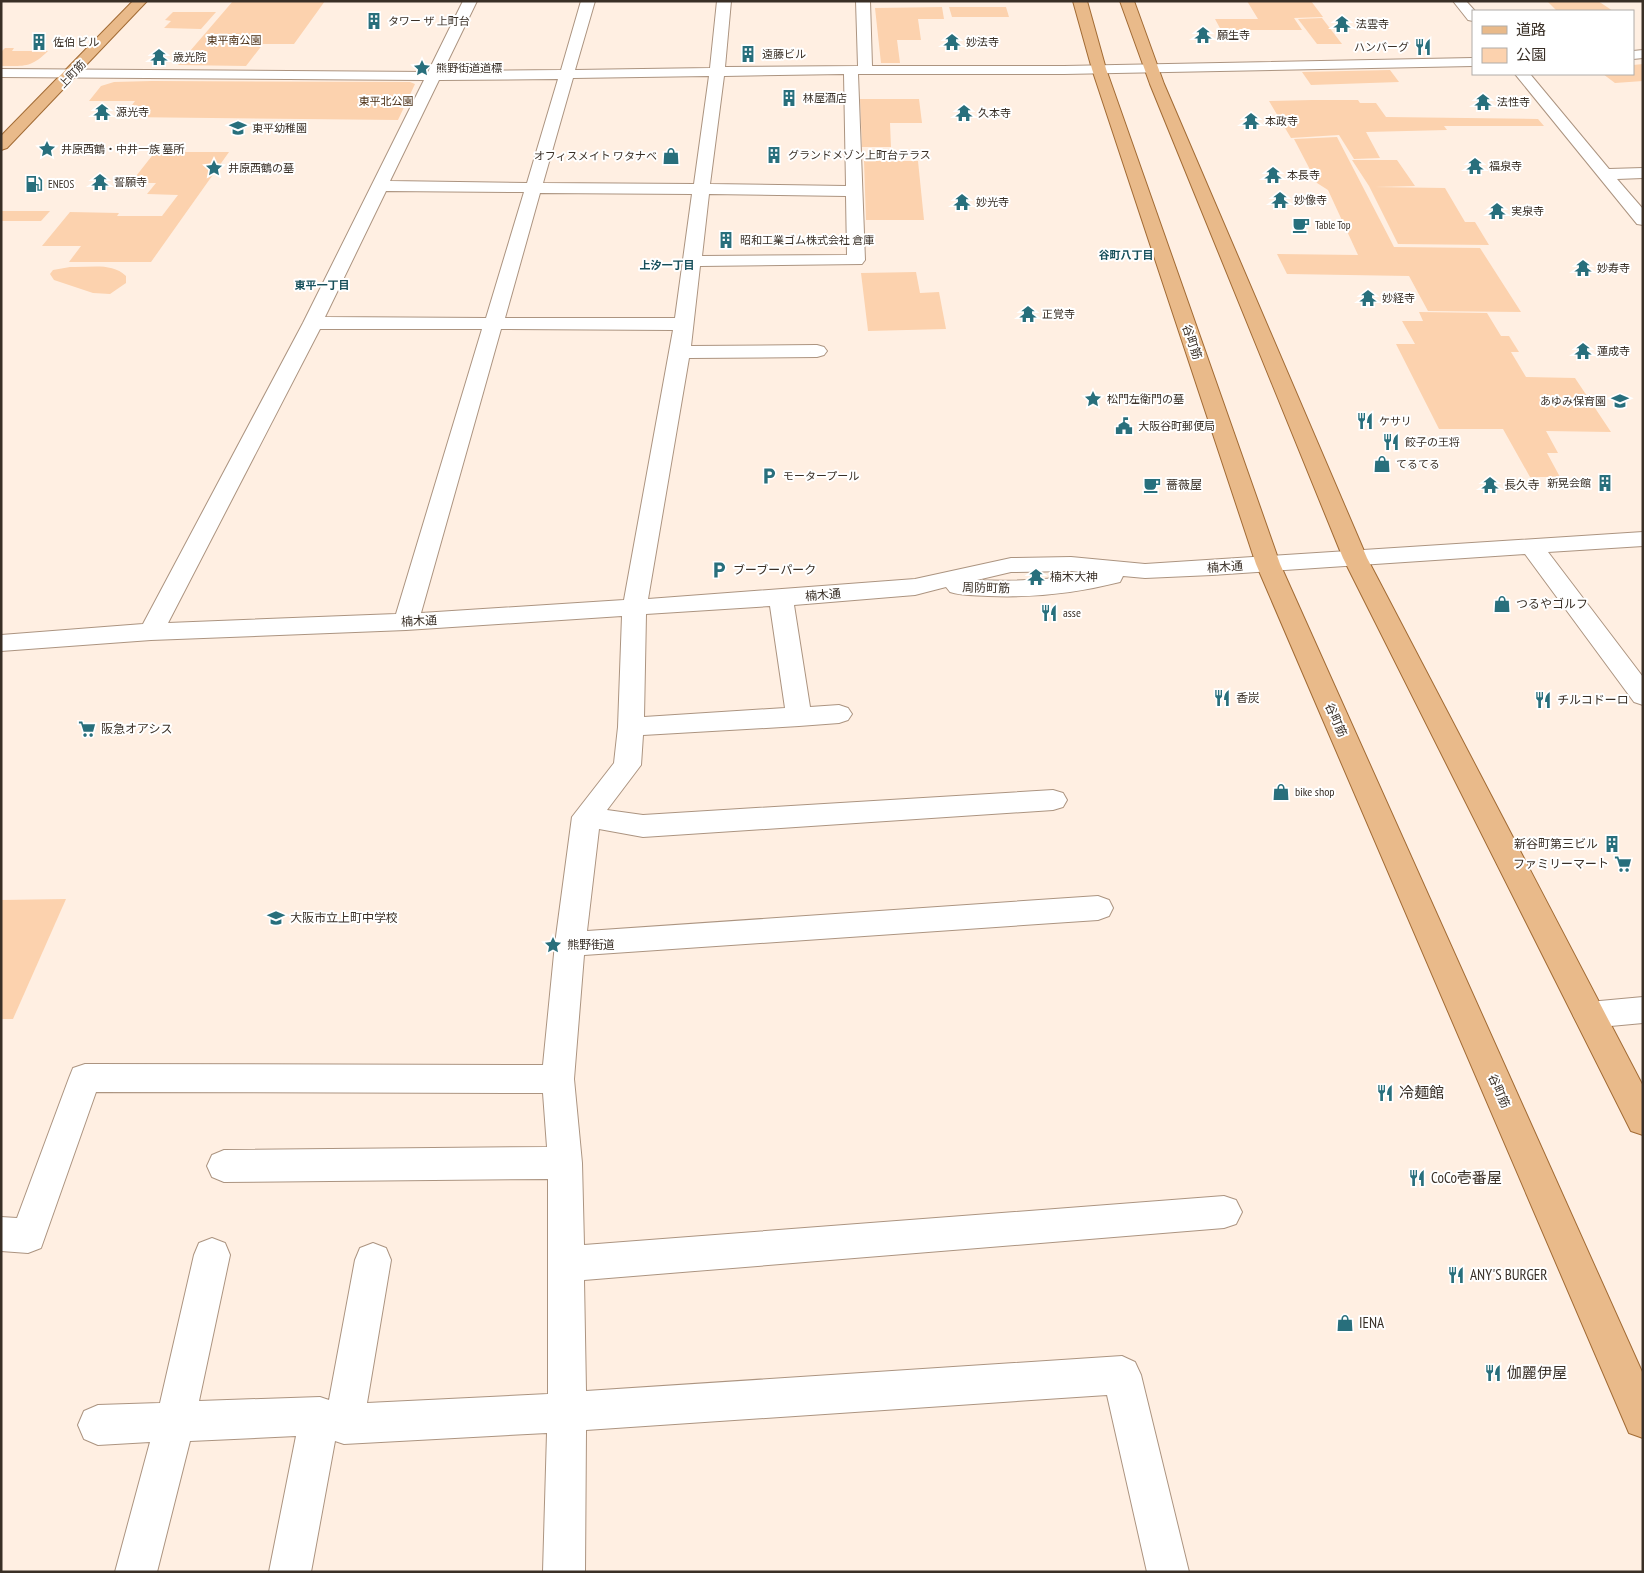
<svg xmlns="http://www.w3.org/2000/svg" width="1644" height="1573" font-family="'PT Sans Narrow','Noto Sans JP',sans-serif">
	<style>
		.green { fill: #fcd2ae }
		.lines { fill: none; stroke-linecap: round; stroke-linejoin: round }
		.minor-casing { stroke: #ac9480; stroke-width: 2 }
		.major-casing { stroke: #a26b34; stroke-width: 2 }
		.minor { fill: #fff; fill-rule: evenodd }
		.major { fill: #e9ba8a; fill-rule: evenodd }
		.labels { text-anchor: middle; stroke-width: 4; stroke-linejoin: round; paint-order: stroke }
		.far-poi-label { font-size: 11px; fill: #392f26; stroke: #fff; text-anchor: start }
		.far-park-label { font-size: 11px; fill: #482c11; stroke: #fff }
		.far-street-label { font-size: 11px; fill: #392f26; stroke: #fff }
		.far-neighbourhood-label { font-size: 11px; font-weight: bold; fill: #164f5a; stroke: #fff }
		.street-label { font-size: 12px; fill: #392f26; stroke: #fff }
		.poi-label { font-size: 12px; fill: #392f26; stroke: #fff; text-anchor: start }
		.near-poi-label { font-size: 15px; fill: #392f26; stroke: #fff; text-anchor: start }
	</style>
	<rect width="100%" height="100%" fill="#ffefe2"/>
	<g class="green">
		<path d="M233,1h92l-31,43h-31l-17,22 -68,-1z"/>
		<path d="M1247,1h64l12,16 -29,1 8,12h-81l-6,-11h43z"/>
		<path d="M1547,1h51l15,10h-56z"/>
		<path d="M942,7l2,12h-26l3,21h-24l3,23h-19l-6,-55z"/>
		<path d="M949,7h57l3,10h-57z"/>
		<path d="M173,12h43l-15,17 -37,-1 7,-7 -6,-1z"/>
		<path d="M1322,18l20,26h-25l-19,-25z"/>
		<path d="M5,48h9l-2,3h36c-17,17 -24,15 -47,15v-14z"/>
		<path d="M1643,64v17l-28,2 -12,-9h30v-9z"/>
		<path d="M1390,70l9,12 -88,3 -9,-13z"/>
		<path d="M152,81l258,1 5,2 -17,36 -275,-3 12,-16h-46l12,-15 13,-4z"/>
		<path d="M860,99h59l3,24h-32l1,24h-29z"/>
		<path d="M1312,100h46l2,3h16l10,14 152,2 6,7h-100l3,4 -81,2 14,26 -26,1 -15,-24 -48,3 -22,-37z"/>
		<path d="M1337,137l57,110 86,1 41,64 -93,-1 -19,-35 -122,-2 -10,-20 81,1 -30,-65 -11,-7 -23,-44z"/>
		<path d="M155,152h74l-78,110h-82l12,-16h-39l28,-34 49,1 -2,3h45l16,-21 -31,-1 9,-11h-11l2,-3h-14z"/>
		<path d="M1352,160h45l18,26 -40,1 70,1 20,34h10l14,23 -91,-1 -29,-58z"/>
		<path d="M864,161h54l6,59h-58z"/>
		<path d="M1,211h49l-9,10h-40z"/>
		<path d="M70,267c20,1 41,-5 56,9v7l-16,11 -17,-1 -39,-13 -4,-6 3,-4z"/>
		<path d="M916,272l4,21 19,-1 7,37 -78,2 -7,-58z"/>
		<path d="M1419,312l68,1 14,23h8l10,16h-8l15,25 49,1 36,54 -65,-1 12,22h-11l13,24h-30l-27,-48h-64l-43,-85h19l-13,-23h21z"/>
		<path d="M66,899l-53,120h-12v-119z"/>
	</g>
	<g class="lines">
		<g class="minor-casing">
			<g id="minor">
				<path d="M463,1h14l-34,70 118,-1 20,-69h14l-20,69 135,-2 7,-67h14l-6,66 133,-1 -2,-65h14l2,65h192l409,-8v8l-409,8h-206l7,186 -3,4 -162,2 -9,80 126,-1 7,2 3,4 -3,4 -7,2 -128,1 -41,241 267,-20 96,-21 60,-1 74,7 498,-32v14l-95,6 95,125v28l-9,-3 -109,-148 -313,21 -67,3 -22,-2 -3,6c-43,11 -87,16 -132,14 -13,-1 -26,0 -38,-4l-4,-5 -31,8 -121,10 16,102 29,-2 9,3 4,6 -4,6 -9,3 -40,3 -156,9 -2,30 -34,45 36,5 410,-25 10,3 4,7 -4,7 -10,3 -410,27 -44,-8 -12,102 511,-35 11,4 4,8 -4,8 -11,4 -514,35 -10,124 8,84 2,82 640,-49 12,4 6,12 -6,12 -12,4 -640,52 2,111 536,-35 13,6 6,13 48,197h-42l-40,-177 -521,35 -1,142h-42l4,-139 -203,11 -9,-3 -24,131h-42l27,-136 -106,5 -33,131h-42l35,-130 -52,3 -14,-6 -6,-14 6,-14 14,-6 62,-2 34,-148 5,-12 13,-5 13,5 5,12 -31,146 121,-4 9,3 26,-140 5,-12 13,-5 13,5 5,12 -24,143 181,-9v-215l-324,3 -12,-5 -5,-11 5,-11 12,-5 323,-3 -4,-54 -447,-1 -55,156 -13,5 -27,-2v-34l16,1 52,-140 4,-10 12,-4 458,1 12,-121 17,-127 42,-54 4,-36 4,-111 -216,14 -255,10 -150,11v-16l142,-11 160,-301 121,-243 -423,-3v-8l427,3zM844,74l2,112 -136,-2 14,-108zM709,76l-15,108 -151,-1 30,-105zM558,79l-31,104 -137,-2 49,-101zM386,191l138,1 -38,126 -161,-1zM540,193l152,1 -17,124h-170zM709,194l137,2 1,59 -145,1zM320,329h162l-86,285 -228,9zM501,329l172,1 -49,270 -203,13zM1071,571l20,2c-38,7 -75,9 -114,7l34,-8zM770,606l15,102 -141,9 2,-103z"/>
				<path d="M1453,1h13l9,10h-2v10l-5,-1z"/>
				<path d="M1643,50v8l-10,1v-8z"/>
				<path d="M1515,74h15l79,95 34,-1v10l-26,1 26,30v16l-6,-1z"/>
				<path d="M1643,997v26l-54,5 -11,-4 -5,-9 5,-9 11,-4z"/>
			</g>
		</g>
		<g class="major-casing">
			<g id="major">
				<path d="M133,1h14l-140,147 -6,2v-14z"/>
				<path d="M1073,1h14l19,68 174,495 363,810v64l-14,-5 -373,-869 -164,-495z"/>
				<path d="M1120,1h14l30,83 203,474 276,528v49l-12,-4 -288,-573 -193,-474z"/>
			</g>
		</g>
		<use href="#minor" class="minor"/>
		<use href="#major" class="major"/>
	</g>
	<defs>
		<g id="building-bare" transform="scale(1.35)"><path d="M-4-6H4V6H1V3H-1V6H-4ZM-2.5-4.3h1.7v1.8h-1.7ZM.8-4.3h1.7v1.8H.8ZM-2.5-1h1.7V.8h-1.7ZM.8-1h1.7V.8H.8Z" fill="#286f7c" stroke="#fff" stroke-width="2.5" paint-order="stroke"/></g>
		<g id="temple-bare" transform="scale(1.35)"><path d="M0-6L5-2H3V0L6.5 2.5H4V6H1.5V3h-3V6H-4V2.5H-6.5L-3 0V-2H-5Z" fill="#286f7c" stroke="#fff" stroke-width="2.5" paint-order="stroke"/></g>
		<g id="restaurant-bare" transform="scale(1.35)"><path d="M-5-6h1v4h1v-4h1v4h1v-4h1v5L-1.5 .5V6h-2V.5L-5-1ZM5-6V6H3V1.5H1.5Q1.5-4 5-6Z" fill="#286f7c" stroke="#fff" stroke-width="2.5" paint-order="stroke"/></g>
		<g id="sight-bare" transform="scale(1.35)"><path d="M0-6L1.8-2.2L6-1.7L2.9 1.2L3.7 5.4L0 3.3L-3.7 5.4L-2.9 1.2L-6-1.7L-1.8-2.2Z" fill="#286f7c" stroke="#fff" stroke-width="2.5" paint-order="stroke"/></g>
		<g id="school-bare" transform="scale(1.35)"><path d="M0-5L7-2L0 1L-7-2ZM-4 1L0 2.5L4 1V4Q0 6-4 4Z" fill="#286f7c" stroke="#fff" stroke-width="2.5" paint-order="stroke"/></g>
		<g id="shop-bare" transform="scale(1.35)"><path d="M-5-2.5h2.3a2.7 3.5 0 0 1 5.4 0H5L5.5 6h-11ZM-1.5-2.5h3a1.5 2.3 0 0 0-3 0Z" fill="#286f7c" stroke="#fff" stroke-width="2.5" paint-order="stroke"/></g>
		<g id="fuel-bare" transform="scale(1.35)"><path d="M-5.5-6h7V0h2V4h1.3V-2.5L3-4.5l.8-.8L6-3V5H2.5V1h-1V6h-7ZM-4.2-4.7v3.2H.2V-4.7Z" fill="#286f7c" stroke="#fff" stroke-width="2.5" paint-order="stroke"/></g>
		<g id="cafe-bare" transform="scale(1.35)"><path d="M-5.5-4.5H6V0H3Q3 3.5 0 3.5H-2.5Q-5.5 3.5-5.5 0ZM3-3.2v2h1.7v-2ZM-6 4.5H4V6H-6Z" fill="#286f7c" stroke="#fff" stroke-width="2.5" paint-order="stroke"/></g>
		<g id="civic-bare" transform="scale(1.35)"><path d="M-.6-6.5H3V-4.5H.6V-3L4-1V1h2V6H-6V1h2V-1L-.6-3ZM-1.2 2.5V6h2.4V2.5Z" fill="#286f7c" stroke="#fff" stroke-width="2.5" paint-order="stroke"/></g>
		<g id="parking-bare" transform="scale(1.35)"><path d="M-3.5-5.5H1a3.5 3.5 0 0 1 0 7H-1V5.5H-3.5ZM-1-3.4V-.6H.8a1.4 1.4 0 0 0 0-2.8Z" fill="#286f7c" stroke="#fff" stroke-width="2.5" paint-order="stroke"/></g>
		<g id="supermarket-bare" transform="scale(1.35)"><path d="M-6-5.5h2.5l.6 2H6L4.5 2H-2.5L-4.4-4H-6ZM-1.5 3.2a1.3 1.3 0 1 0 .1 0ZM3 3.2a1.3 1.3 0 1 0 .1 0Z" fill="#286f7c" stroke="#fff" stroke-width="2.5" paint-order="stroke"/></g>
	</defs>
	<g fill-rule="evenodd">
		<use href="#building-bare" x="374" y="21"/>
		<use href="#temple-bare" x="1342" y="24"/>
		<use href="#temple-bare" x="1203" y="35"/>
		<use href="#building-bare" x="39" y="42"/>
		<use href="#temple-bare" x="952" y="42"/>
		<use href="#restaurant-bare" x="1423" y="47"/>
		<use href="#building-bare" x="748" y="54"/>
		<use href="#temple-bare" x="159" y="57"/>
		<use href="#sight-bare" x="422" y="68"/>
		<use href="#building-bare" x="789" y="98"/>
		<use href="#temple-bare" x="1483" y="102"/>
		<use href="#temple-bare" x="102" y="112"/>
		<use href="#temple-bare" x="964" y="113"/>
		<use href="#temple-bare" x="1251" y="121"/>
		<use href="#school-bare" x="238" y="128"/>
		<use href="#sight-bare" x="47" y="149"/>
		<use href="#building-bare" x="774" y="155"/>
		<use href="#shop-bare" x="671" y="156"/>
		<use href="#temple-bare" x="1475" y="166"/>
		<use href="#sight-bare" x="214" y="168"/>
		<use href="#temple-bare" x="1273" y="175"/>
		<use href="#temple-bare" x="100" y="182"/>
		<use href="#fuel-bare" x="34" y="184"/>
		<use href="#temple-bare" x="1280" y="200"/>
		<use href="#temple-bare" x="962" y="202"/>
		<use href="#temple-bare" x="1497" y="211"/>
		<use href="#cafe-bare" x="1301" y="225"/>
		<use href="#building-bare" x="726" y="240"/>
		<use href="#temple-bare" x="1583" y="268"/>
		<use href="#temple-bare" x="1368" y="298"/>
		<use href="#temple-bare" x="1028" y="314"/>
		<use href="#temple-bare" x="1583" y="351"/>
		<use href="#sight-bare" x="1093" y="399"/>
		<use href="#school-bare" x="1620" y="401"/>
		<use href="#restaurant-bare" x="1365" y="421"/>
		<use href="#civic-bare" x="1124" y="426"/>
		<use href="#restaurant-bare" x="1391" y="442"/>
		<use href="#shop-bare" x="1382" y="464"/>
		<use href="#parking-bare" x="769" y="476"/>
		<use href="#building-bare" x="1605" y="483"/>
		<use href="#cafe-bare" x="1152" y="485"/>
		<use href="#temple-bare" x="1490" y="485"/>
		<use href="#parking-bare" x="719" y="570"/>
		<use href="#temple-bare" x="1036" y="577"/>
		<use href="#shop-bare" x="1502" y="604"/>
		<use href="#restaurant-bare" x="1049" y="613"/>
		<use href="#restaurant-bare" x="1222" y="698"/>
		<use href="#restaurant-bare" x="1543" y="700"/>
		<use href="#supermarket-bare" x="87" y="729"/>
		<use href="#shop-bare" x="1281" y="792"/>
		<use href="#building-bare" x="1612" y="844"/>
		<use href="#supermarket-bare" x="1623" y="864"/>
		<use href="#school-bare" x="276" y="918"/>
		<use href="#sight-bare" x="553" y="945"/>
		<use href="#restaurant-bare" x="1385" y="1093"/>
		<use href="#restaurant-bare" x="1417" y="1178"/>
		<use href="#restaurant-bare" x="1456" y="1275"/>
		<use href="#shop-bare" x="1345" y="1323"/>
		<use href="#restaurant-bare" x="1493" y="1373"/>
	</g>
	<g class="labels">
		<g class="far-poi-label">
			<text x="388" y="25">タワー ザ 上町台</text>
			<text x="1356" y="28">法雲寺</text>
			<text x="1217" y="39">願生寺</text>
			<text x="53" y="46">佐伯 ビル</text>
			<text x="966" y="46">妙法寺</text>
			<text x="1409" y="51" text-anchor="end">ハンバーグ</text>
			<text x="762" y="58">遠藤ビル</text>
			<text x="173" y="61">歳光院</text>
			<text x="436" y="72">熊野街道道標</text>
			<text x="803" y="102">林屋酒店</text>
			<text x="1497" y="106">法性寺</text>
			<text x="116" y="116">源光寺</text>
			<text x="978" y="117">久本寺</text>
			<text x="1265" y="125">本政寺</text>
			<text x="252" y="132">東平幼稚園</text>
			<text x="61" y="153">井原西鶴・中井一族 墓所</text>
			<text x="788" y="159">グランドメゾン上町台テラス</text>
			<text x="657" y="160" text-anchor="end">オフィスメイト ワタナベ</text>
			<text x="1489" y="170">福泉寺</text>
			<text x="228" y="172">井原西鶴の墓</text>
			<text x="1287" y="179">本長寺</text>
			<text x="114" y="186">誓願寺</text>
			<text x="48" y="188">ENEOS</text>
			<text x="1294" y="204">妙像寺</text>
			<text x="976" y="206">妙光寺</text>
			<text x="1511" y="215">実泉寺</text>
			<text x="1315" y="229">Table Top</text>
			<text x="740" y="244">昭和工業ゴム株式会社 倉庫</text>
			<text x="1597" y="272">妙寿寺</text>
			<text x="1382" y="302">妙経寺</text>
			<text x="1042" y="318">正覚寺</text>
			<text x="1597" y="355">蓮成寺</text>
			<text x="1107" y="403">松門左衛門の墓</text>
			<text x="1606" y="405" text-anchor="end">あゆみ保育園</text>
			<text x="1379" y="425">ケサリ</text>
			<text x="1138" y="430">大阪谷町郵便局</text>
			<text x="1405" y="446">餃子の王将</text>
			<text x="1396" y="468">てるてる</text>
			<text x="783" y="480">モータープール</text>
			<text x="1591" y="487" text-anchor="end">新晃会館</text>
		</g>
		<g class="far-park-label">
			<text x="234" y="44">東平南公園</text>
			<text x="386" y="105">東平北公園</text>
		</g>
		<g class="far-street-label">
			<text transform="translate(72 74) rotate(-46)" y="4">上町筋</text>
		</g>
		<g class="far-neighbourhood-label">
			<text x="1126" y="259">谷町八丁目</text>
			<text x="667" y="269">上汐一丁目</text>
			<text x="322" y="289">東平一丁目</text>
		</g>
		<g class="street-label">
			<text transform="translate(1192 342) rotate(71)" y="4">谷町筋</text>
			<text transform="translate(1225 567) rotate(-4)" y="4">楠木通</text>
			<text transform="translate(986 588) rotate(1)" y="4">周防町筋</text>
			<text transform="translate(823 595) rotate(-5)" y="4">楠木通</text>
			<text transform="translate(419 621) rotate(-3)" y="4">楠木通</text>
			<text transform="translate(1336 720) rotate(66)" y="4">谷町筋</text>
			<text transform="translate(1499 1091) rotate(66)" y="4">谷町筋</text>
		</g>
		<g class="poi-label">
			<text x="1166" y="489">薔薇屋</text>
			<text x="1504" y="489">長久寺</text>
			<text x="733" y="574">ブーブーパーク</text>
			<text x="1050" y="581">楠木大神</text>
			<text x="1516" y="608">つるやゴルフ</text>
			<text x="1063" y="617">asse</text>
			<text x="1236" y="702">香炭</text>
			<text x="1557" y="704">チルコドーロ</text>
			<text x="101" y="733">阪急オアシス</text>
			<text x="1295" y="796">bike shop</text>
			<text x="1598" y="848" text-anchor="end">新谷町第三ビル</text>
			<text x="1609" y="868" text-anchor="end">ファミリーマート</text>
			<text x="290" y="922">大阪市立上町中学校</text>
			<text x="567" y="949">熊野街道</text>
		</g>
		<g class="near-poi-label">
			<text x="1399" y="1098">冷麺館</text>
			<text x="1431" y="1183">CoCo壱番屋</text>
			<text x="1470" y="1280">ANY'S BURGER</text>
			<text x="1359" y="1328">IENA</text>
			<text x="1507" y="1378">伽麗伊屋</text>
		</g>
	</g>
	<rect width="1644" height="1573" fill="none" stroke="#392f26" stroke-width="5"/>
	<rect x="1472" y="10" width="162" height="65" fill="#ffffff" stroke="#b0aca8"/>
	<rect x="1482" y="26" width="25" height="8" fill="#e9ba8a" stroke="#b0aca8"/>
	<text x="1516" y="35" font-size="15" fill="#392f26">道路</text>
	<rect x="1482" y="48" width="25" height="15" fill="#fcd2ae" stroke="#b0aca8"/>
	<text x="1516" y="60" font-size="15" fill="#392f26">公園</text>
</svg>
